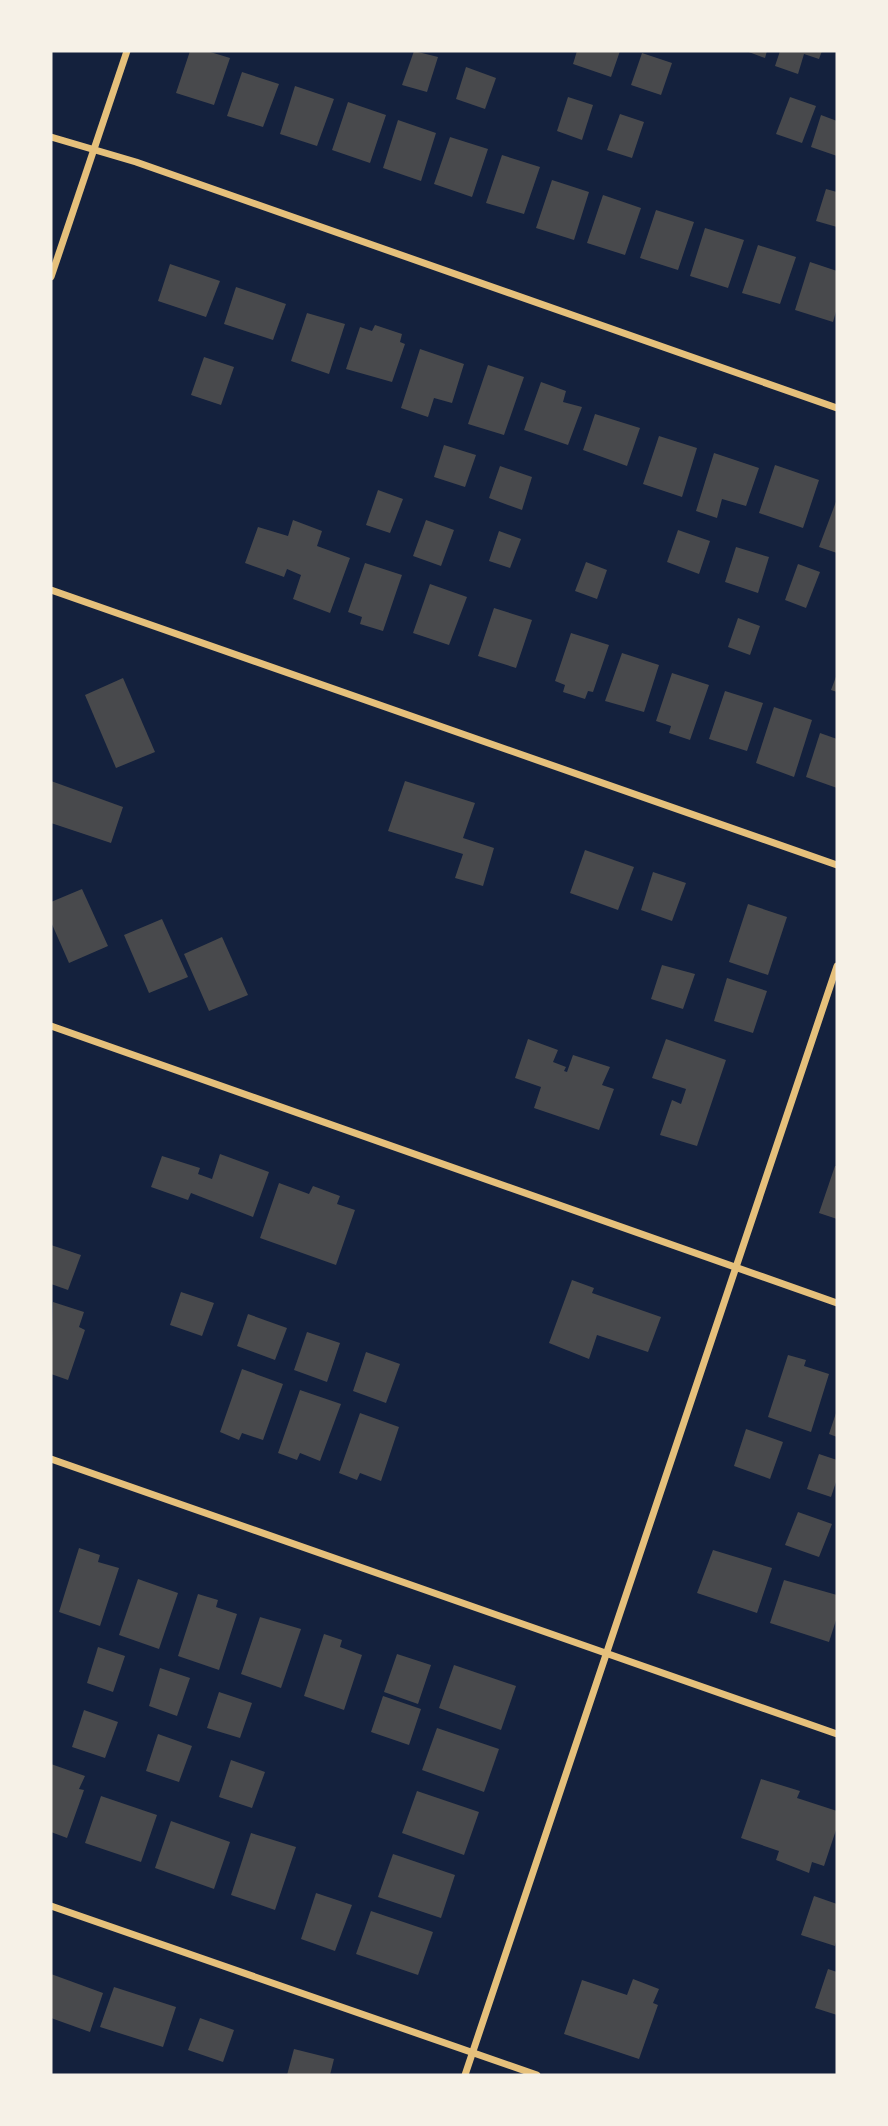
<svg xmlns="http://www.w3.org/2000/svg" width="888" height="2126" font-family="Inter,sans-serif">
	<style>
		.building { fill: #48494c }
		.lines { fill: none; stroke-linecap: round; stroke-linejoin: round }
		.minor { stroke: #e5c07b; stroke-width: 7 }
	</style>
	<rect width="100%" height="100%" fill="#14213d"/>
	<g class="building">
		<path d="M190,51h17l23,7 -16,47 -38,-12z"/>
		<path d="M414,51l24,6 -11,35 -25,-7z"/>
		<path d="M577,51h43l-9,26 -38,-13z"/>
		<path d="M746,51h21l-2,7z"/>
		<path d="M780,51h42l-3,8 -15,-5 -6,20 -23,-8z"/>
		<path d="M642,53l30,10 -11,32 -30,-10z"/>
		<path d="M466,67l30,11 -11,31 -29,-10z"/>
		<path d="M242,72l37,12 -16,43 -36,-11z"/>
		<path d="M295,86l39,13 -17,47 -37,-12z"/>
		<path d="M568,97l25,8 -11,35 -25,-9z"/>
		<path d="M790,97l26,9 -14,37 -26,-9z"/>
		<path d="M348,102l38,13 -16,48 -38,-13z"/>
		<path d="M620,114l24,8 -12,36 -25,-8z"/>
		<path d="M821,115l16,6v35l-26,-9z"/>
		<path d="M398,120l38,13 -15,48 -38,-13z"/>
		<path d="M450,137l38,12 -16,48 -38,-13z"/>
		<path d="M502,155l38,12 -16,47 -38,-11z"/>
		<path d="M552,180l37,12 -15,48 -38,-12z"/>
		<path d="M826,189l11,3v35l-21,-6z"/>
		<path d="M603,195l38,13 -16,47 -38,-12z"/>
		<path d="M656,210l38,12 -16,48 -38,-12z"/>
		<path d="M705,228l39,12 -16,48 -38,-12z"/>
		<path d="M758,245l38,12 -16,47 -38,-11z"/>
		<path d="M810,262l27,9v37l-4,14 -38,-12z"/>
		<path d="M170,264l50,17 -14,36 -48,-16z"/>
		<path d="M236,287l50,17 -13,36 -49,-16z"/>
		<path d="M307,313l38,11 -16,50 -38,-13z"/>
		<path d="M375,325l27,9 -2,8 5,2 -13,38 -46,-13 14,-42 12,4z"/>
		<path d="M420,349l44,15 -12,39 -18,-5 -6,19 -27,-9z"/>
		<path d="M204,357l30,10 -13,38 -30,-10z"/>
		<path d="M488,365l36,12 -20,58 -36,-11z"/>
		<path d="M541,382l25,9 -3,11 19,5 -14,38 -44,-15z"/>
		<path d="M595,414l45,14 -13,38 -44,-16z"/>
		<path d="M659,436l38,12 -15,49 -39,-13z"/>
		<path d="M444,445l32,10 -11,32 -31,-10z"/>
		<path d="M714,453l45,15 -13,38 -24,-7 -5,19 -21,-7z"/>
		<path d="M775,465l44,15 -16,48 -44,-15z"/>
		<path d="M500,466l32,11 -10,33 -33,-12z"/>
		<path d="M378,490l25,9 -13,34 -24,-8z"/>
		<path d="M837,499v54l-18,-6z"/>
		<path d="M293,520l29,11 -5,15 33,12 -20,55 -37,-14 8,-24 -14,-6 -3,8 -39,-14 13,-36 30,9z"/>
		<path d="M426,520l28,10 -13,36 -28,-10z"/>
		<path d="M678,530l32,11 -11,33 -32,-12z"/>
		<path d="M499,531l22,8 -11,29 -21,-7z"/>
		<path d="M736,547l33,10 -11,36 -33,-11z"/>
		<path d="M586,562l21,8 -10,29 -22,-8z"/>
		<path d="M365,563l37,12 -19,56 -23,-7 2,-7 -14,-5z"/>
		<path d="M798,564l22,8 -14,36 -21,-8z"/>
		<path d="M430,584l37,13 -18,48 -36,-12z"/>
		<path d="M494,608l38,12 -16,48 -38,-12z"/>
		<path d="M738,618l22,8 -10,29 -22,-8z"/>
		<path d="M571,633l38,12 -16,47 -5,-1 -3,8 -22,-7 2,-7 -10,-4z"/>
		<path d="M622,653l37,12 -15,47 -39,-11z"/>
		<path d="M672,673l37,12 -19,55 -21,-7 2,-7 -15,-5z"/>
		<path d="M837,674v18l-6,-2z"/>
		<path d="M123,678l32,74 -39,16 -31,-73z"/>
		<path d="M725,691l38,12 -16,48 -38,-12z"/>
		<path d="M774,707l38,13 -18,57 -38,-14z"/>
		<path d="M820,733l17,6v49l-31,-11z"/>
		<path d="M51,781l72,26 -12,36 -60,-20z"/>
		<path d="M405,781l70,22 -12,35 31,10 -11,38 -28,-8 8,-24 -75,-23z"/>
		<path d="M585,850l49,17 -16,43 -48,-17z"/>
		<path d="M653,872l33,11 -14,38 -31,-11z"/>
		<path d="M82,889l26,57 -39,17 -18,-41v-20z"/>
		<path d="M748,904l39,13 -19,58 -39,-13z"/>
		<path d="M162,919l26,58 -39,16 -25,-58z"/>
		<path d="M222,937l26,58 -39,16 -25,-57z"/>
		<path d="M662,965l33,9 -12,35 -32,-10z"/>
		<path d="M727,978l40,13 -14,42 -39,-12z"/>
		<path d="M528,1039l30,11 -5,12 13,5 -2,4 3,1 6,-17 37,12 -8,18 12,4 -15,41 -65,-22 7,-21 -26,-9z"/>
		<path d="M666,1039l60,21 -29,86 -37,-11 12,-35 9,4 5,-15 -34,-11z"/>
		<path d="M220,1154l49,18 -16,45 -62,-24 -3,7 -37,-13 11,-31 38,12 -2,6 14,5z"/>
		<path d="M835,1166h2v53l-18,-6z"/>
		<path d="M279,1183l30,11 4,-8 27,10 -3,8 18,6 -19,55 -76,-27z"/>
		<path d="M51,1245l30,10 -13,35 -17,-6z"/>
		<path d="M572,1280l22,8 -2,5 69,24 -13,35 -51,-17 -8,24 -40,-16z"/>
		<path d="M181,1292l33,11 -12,33 -32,-11z"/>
		<path d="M53,1302l31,10 -5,15 6,3 -17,50 -17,-6z"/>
		<path d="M248,1314l39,14 -12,32 -38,-14z"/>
		<path d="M307,1332l33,11 -13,39 -33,-12z"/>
		<path d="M366,1352l34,12 -14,39 -33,-12z"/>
		<path d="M788,1355l18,5 -2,6 25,8 -18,58 -43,-15z"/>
		<path d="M242,1369l41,15 -20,56 -21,-7 -3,7 -19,-8z"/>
		<path d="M300,1390l41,14 -21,57 -20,-8 -3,7 -19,-7z"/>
		<path d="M837,1410v27l-8,-3z"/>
		<path d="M360,1413l39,14 -18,54 -21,-8 -3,7 -18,-7z"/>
		<path d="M746,1429l37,13 -13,37 -36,-13z"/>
		<path d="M819,1454l18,6v19l-6,18 -24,-8z"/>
		<path d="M798,1512l34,12 -13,33 -34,-12z"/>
		<path d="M79,1548l21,7 -2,7 21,6 -19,58 -41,-14z"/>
		<path d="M713,1550l59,18 -15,45 -60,-20z"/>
		<path d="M138,1579l40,14 -19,56 -40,-14z"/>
		<path d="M784,1580l53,15v22l-8,25 -59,-19z"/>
		<path d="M198,1594l20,6 -2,7 21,7 -18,56 -41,-14z"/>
		<path d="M260,1617l41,12 -20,59 -40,-14z"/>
		<path d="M324,1634l18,6 -2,7 22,8 -18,55 -40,-14z"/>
		<path d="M98,1647l27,9 -12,36 -26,-9z"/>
		<path d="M397,1654l34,11 -13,39 -34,-12z"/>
		<path d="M454,1665l62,21 -15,44 -62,-22z"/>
		<path d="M160,1668l30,10 -13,38 -28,-10z"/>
		<path d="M219,1692l33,11 -12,35 -33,-10z"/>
		<path d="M383,1696l38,13 -12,36 -38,-13z"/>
		<path d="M84,1710l34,12 -13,36 -33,-11z"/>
		<path d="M437,1728l62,21 -15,43 -62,-22z"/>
		<path d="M158,1734l34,12 -13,36 -33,-11z"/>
		<path d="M231,1760l34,12 -13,36 -33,-11z"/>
		<path d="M51,1764l34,12 -6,13 5,1 -17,48 -16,-6z"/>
		<path d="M761,1779l39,12 -3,7 40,13v16l-13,39 -12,-4 -3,11 -33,-13 3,-9 -38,-13z"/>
		<path d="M417,1791l62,21 -15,43 -62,-22z"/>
		<path d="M101,1796l56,19 -16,47 -56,-19z"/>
		<path d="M171,1821l59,21 -16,47 -59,-21z"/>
		<path d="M251,1833l45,14 -21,63 -44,-15z"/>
		<path d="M393,1854l62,21 -14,43 -63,-21z"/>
		<path d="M316,1893l36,12 -17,46 -34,-12z"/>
		<path d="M814,1896l23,8v34l-2,8 -34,-11z"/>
		<path d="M371,1911l62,21 -15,43 -62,-21z"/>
		<path d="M828,1969l9,3v43l-22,-7z"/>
		<path d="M51,1974l52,19 -13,39 -39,-14z"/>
		<path d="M633,1979l26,10 -6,14 5,2 -19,54 -75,-25 18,-54 45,15z"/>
		<path d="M114,1987l62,20 -13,40 -63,-20z"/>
		<path d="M200,2018l34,12 -11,32 -35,-12z"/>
		<path d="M294,2049l40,10 -4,16h-43z"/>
	</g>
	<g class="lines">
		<g class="minor">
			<path d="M51,137l85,25 701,246"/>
			<path d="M51,277l76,-226"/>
			<path d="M51,590l786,275"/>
			<path d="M51,1026l786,277"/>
			<path d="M51,1459l786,275"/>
			<path d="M51,1906l486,169"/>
			<path d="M465,2075l372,-1109"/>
		</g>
	</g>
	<rect width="888" height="2126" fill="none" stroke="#f6f1e7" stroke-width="105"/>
</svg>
